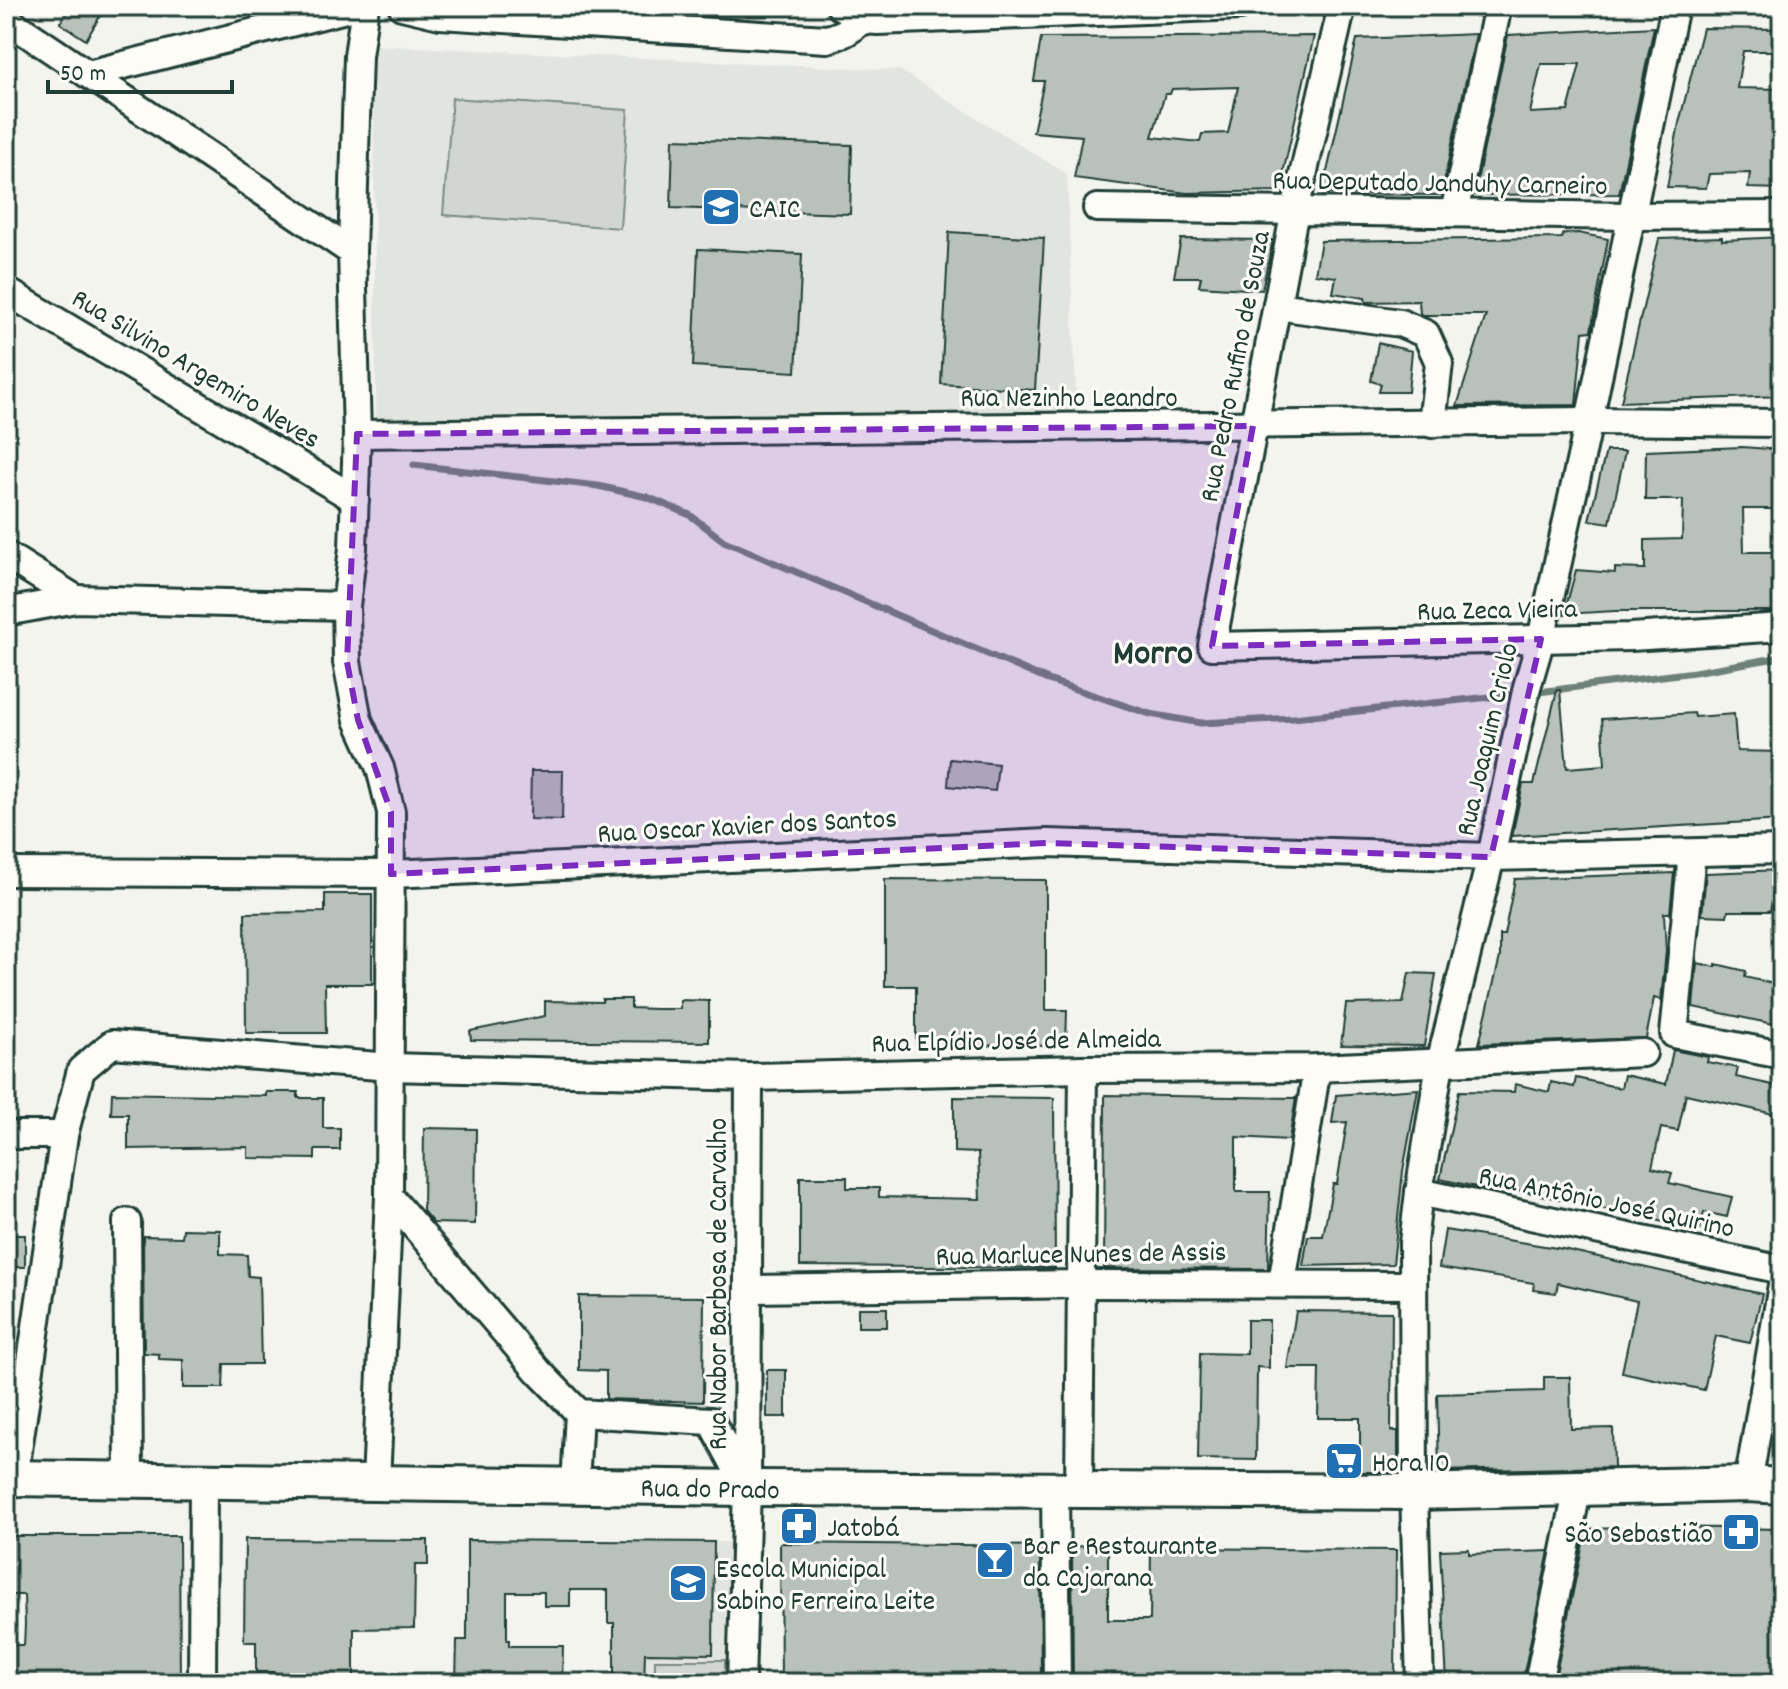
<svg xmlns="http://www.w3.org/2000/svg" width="1788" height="1689" font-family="Dekko,sans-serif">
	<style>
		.built { fill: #e2e5df }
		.green { fill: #d1d6d1; stroke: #788a82; stroke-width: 2 }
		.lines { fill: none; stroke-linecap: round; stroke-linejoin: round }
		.stream { stroke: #6e8179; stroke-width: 7 }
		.building { fill: #b9c1bb; stroke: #1f3d34; stroke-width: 2; fill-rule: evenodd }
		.minor-casing { stroke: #1f3d34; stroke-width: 32 }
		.major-casing { stroke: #1f3d34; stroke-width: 40 }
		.minor { stroke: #fdfcf7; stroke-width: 26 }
		.major { stroke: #fdfcf7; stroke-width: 34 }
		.marked { fill: #7b2cbf; fill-opacity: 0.2; stroke: #7b2cbf; stroke-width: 6; stroke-dasharray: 16 10; stroke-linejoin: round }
		.labels { text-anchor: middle; stroke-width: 6; stroke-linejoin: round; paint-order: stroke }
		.street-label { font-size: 28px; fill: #1f3d34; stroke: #fdfcf7 }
		.poi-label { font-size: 28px; fill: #1f3d34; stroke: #fdfcf7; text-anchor: start }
		.district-label { font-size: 36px; font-weight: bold; fill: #1f3d34; stroke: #fdfcf7 }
	</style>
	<rect width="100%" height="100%" fill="#f4f4ef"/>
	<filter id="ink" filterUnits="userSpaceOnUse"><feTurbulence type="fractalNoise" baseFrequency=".0125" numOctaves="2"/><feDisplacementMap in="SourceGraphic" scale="16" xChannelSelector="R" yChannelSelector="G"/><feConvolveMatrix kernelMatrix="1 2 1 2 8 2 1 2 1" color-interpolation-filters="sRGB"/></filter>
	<g filter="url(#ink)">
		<g class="built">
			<path d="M373,45l527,25 167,104 10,240 -701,11z"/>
			<path d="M645,1541l86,1 -1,141h-86z"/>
		</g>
		<g class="green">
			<path d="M452,98l176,12 -8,118 -177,-13z"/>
			<rect x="655" y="1660" width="70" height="23"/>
		</g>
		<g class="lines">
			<g class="stream">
				<path d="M414,465l184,21 49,11 43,18 34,26 324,139 102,34 51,9 92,-5 225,-24"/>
				<path d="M1531,693l163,-21 88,-15"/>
			</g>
		</g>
		<g class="building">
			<path d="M71,6h35l-20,34 -26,-17z"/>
			<path d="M1654,27l-35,167 -145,1 34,-160zM1541,64h39l-12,47 -38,2z"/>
			<path d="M1703,28l79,1v22h-39l-6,37 45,1v100l-34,-1 2,-15 -41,1 -3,14 -39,-1 12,-64z"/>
			<path d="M1476,34l-35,161 -119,-1 35,-155z"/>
			<path d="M1314,36l-35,155 -92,2 -113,-15 8,-42 -49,-4 11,-51h-10l7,-43zM1238,87l-10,46 -26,1 -2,8 -48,-5 13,-43h5l2,-5z"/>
			<path d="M673,139l179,6 -2,69 -179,-6z"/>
			<path d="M949,232l95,6 -9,152 -94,-6z"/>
			<path d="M1578,233l30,6 -17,92 -8,1 -7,73 -119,1 29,-91h-63l-3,-1 -1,-13 -53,1 -1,-4 -32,-5 3,-16 -21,-3 6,-33 241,-3 1,-4z"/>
			<path d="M1722,237v3l60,-3v53h-6l2,58h4v48l-161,6 38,-163z"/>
			<path d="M1181,239l92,1 -11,50 -63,-4 2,-9h-27z"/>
			<path d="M698,249l104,5 -6,118 -103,-6z"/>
			<path d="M1378,343l34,8 -4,41h-29l2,-8 -10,-3z"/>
			<path d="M1742,447l40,3v59h-39l1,43h31v4l7,1v54h-167l-51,3 12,-44 39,3v-5l30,1v-29l37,-1 1,-39h-38l1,-49z"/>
			<path d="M1606,451h19l-15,72 -21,-3z"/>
			<path d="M1557,690h3l7,78 38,-3 -3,-46 92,-6 1,4 39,-3 3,37 45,1v68l-270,16 11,-52h11z"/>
			<path d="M950,759l48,5 -3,27 -47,-5z"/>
			<path d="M531,771h32l-1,49 -32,-1z"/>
			<path d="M1782,870v25l-8,1 -4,15h-42l-1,5 -25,-1 4,-42z"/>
			<path d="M1674,873l-4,40h-6l2,38 -5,49 -7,-2 -8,40 -167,6 21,-87v-22h4l11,-56z"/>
			<path d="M885,879l161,1v130h21l-1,36 -150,-1v-59h-31z"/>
			<path d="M325,894h47v90h-47l1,49h-80l-1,-120 80,-1z"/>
			<path d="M1697,963l19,4v-3l30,7 -1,6 37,9v40l-89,-19z"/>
			<path d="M1409,973l27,1 -12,72 -83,-1 5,-41 57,-1z"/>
			<path d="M602,999h29v9l25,1h24v-9l29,1v41l-238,-2 -1,-9 75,-15v-15l57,1z"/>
			<path d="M1673,1050l35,7 -1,5 31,6 -2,9 46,10v29l-96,-22 -8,37 -17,-3 -9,40 20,5 -3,10 63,14 -5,20 -23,-5 -4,18 -209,-46 -1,6 -50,-11 19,-88 55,1 1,-8 34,8 2,-10 23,5 2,-9 45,10 3,-13 42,9z"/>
			<path d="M1418,1089l-15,82 -10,93 -90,2 5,-30h15l10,-52h4l10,-62 -15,1 4,-28z"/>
			<path d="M266,1092h32v6h25v30h17v22h-25v9l-67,-1v-11l-120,2v-35h-17l1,-21 154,3z"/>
			<path d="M1105,1095l191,3 -7,42 -53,-3v55h34l-2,77 -164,-1z"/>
			<path d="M954,1097l100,1 1,170 -255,-2v-89h47v11h32v9l101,2 -2,-46 -24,-1z"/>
			<path d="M424,1128l52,1 -1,95 -42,-1 -10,-12z"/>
			<path d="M183,1229l37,1v24l27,1 1,21 11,1 2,87h-37l-1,24h-40v-28l-24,-1v-5l-15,-1 -1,-117 39,1z"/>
			<path d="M1445,1230l118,19 199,45 -12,49 -34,-7 -12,54 -82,-18 15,-71 -79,-18 -2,10 -23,-3 1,-7 -95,-15z"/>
			<rect x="6" y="1235" width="19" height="32"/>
			<path d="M579,1296l125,1 -1,105 -97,-3v-28l-27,-1z"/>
			<rect x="858" y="1308" width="29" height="19"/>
			<path d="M1296,1311l96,1 -1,119h7v41h-38v-54h-42l1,-50h-32z"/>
			<path d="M1247,1320h22v48l-12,-1 -1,93 -58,-1 2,-106 47,1z"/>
			<rect x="767" y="1370" width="19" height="47"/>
			<path d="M1544,1377h26l1,52 42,-1 1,39 -175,4 -2,-77 107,-3z"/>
			<path d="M1662,1527l120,2v154h-228l32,-154z"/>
			<path d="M6,1536h173l1,147h-174v-38h18l1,-21 -1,-29h-18z"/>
			<path d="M245,1539l183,1v25h-13l-1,63 -60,1v54h-81v-11h-17v-30h-12z"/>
			<path d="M467,1540l247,2 -1,112 -68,-1 -1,30h-30v-60h-6v-33h-38v16h-26v-14h-37v48h2v6h54l-1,37h-106l1,-43h10z"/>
			<path d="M780,1543l260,3 1,137h-260z"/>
			<path d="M1072,1546l36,1v73h42l1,-72 245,2 -1,133h-322z"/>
			<path d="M1469,1549v5l80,-3 -27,132h-75l-7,-133z"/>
		</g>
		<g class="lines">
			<g class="minor-casing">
				<g id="minor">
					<path d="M365,6l-7,50 -2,62 -4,134 5,182 -4,114 -7,58 1,56 11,58 22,48 11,44 -2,384 -13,286"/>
					<path d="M402,6l38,9 387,24c21,-5 33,-14 44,-33"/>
					<path d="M840,6l23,14 15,1 362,-15"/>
					<path d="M1342,6l-47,204 -83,436 419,-9 151,-10"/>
					<path d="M6,19l346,233"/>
					<path d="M88,74l270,-68"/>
					<path d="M1097,208l534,8 151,-1"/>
					<path d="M1454,213l44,-207"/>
					<path d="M6,291l349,208"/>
					<path d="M1277,306l123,17 26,11 13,29 -7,61"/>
					<path d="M357,434l1232,-13 193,2"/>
					<path d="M6,555l70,44"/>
					<path d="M6,612l70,-13 270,7"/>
					<path d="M1692,853l-18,181 108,21"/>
					<path d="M6,872l385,2 656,-31 444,14 291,-7"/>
					<path d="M6,1135h58"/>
					<path d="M1419,1192l363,78"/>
					<path d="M389,1196l149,175 41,42 132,8 34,63"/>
					<path d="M127,1222l2,257"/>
					<path d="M1282,1283l35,-215"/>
					<path d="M749,1289l333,-5 331,1"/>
					<path d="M6,1476l8,2 50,-343 17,-65 31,-26 278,23 359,10 334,-8 234,-1 326,-15"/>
					<path d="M1748,1484l34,-199"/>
					<path d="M575,1485l4,-72"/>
					<path d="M1055,1488l2,195"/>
					<path d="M1079,1488l4,-419"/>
					<path d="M202,1683l1,-203"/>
					<path d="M741,1683l6,-195 2,-411"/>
					<path d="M1420,1683l-6,-191 -1,-249 6,-51 21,-129 51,-206 36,-170 14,-48 48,-218 86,-415"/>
					<path d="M1538,1683l40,-196"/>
				</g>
			</g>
			<g class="major-casing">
				<path id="major" d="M6,1478l741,10 667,4 334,-8 34,2"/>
			</g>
			<use href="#minor" class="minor"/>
			<use href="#major" class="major"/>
		</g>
	</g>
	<path class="marked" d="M1253,426l-41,220 329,-7 -50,218 -444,-14 -656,31v-62l-33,-92 -11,-58 10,-228z"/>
	<defs>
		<g id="school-square" transform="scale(2)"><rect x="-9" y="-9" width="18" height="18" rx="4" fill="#1f6fb2" stroke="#fdfcf7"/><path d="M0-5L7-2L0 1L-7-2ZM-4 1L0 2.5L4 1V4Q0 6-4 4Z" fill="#fff"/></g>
		<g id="supermarket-square" transform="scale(2)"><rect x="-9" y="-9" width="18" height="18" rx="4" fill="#1f6fb2" stroke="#fdfcf7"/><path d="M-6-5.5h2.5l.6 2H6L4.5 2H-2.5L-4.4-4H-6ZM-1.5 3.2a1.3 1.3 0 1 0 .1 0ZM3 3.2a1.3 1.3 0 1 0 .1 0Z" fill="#fff"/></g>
		<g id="pharmacy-square" transform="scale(2)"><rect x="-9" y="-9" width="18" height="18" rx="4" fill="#1f6fb2" stroke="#fdfcf7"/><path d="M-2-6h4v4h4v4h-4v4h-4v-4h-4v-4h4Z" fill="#fff"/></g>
		<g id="bar-square" transform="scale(2)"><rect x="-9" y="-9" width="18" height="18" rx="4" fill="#1f6fb2" stroke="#fdfcf7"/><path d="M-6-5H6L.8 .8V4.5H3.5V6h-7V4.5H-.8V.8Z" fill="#fff"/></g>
	</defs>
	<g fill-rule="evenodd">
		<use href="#school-square" x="721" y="207"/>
		<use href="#supermarket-square" x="1344" y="1461"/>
		<use href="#pharmacy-square" x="799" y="1526"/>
		<use href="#pharmacy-square" x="1741" y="1532"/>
		<use href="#bar-square" x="995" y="1560"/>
		<use href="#school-square" x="688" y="1583"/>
	</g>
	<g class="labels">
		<g class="street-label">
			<text transform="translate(1440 181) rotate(1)" y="10">Rua Deputado Janduhy Carneiro</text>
			<text transform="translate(1233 366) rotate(-79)" y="10">Rua Pedro Rufino de Souza</text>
			<text transform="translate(197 367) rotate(31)" y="10">Rua Silvino Argemiro Neves</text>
			<text x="1069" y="406">Rua Nezinho Leandro</text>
			<text transform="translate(1497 608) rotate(-1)" y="10">Rua Zeca Vieira</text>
			<text transform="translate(1485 739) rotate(-77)" y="10">Rua Joaquim Criolo</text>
			<text transform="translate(747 824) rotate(-3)" y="10">Rua Oscar Xavier dos Santos</text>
			<text transform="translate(1016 1039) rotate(-1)" y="10">Rua Elpídio José de Almeida</text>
			<text transform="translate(1607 1200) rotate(12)" y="10">Rua Antônio José Quirino</text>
			<text transform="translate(1081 1252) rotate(-1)" y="10">Rua Marluce Nunes de Assis</text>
			<text transform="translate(716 1284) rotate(-90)" y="10">Rua Nabor Barbosa de Carvalho</text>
			<text transform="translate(710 1487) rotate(1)" y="10">Rua do Prado</text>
		</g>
		<g class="poi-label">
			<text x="749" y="217">CAIC</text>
			<text x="1372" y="1471">Hora 10</text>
			<text x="827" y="1536">Jatobá</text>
			<text x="1713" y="1542" text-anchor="end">São Sebastião</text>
			<text x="1023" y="1554">Bar e Restaurante<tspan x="1023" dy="32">da Cajarana</tspan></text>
			<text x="716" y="1577">Escola Municipal<tspan x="716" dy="32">Sabino Ferreira Leite</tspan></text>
		</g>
		<g class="district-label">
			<text x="1153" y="663">Morro</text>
		</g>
	</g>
	<rect width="1788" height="1689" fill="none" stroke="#fdfcf7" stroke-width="32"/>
	<rect x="16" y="16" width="1756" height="1657" fill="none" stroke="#1f3d34" stroke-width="3" filter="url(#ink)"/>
	<path d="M48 80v12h184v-12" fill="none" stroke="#1f3d34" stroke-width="4"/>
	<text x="60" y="80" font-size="24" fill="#1f3d34" stroke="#fdfcf7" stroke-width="6" paint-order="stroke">50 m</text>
</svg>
